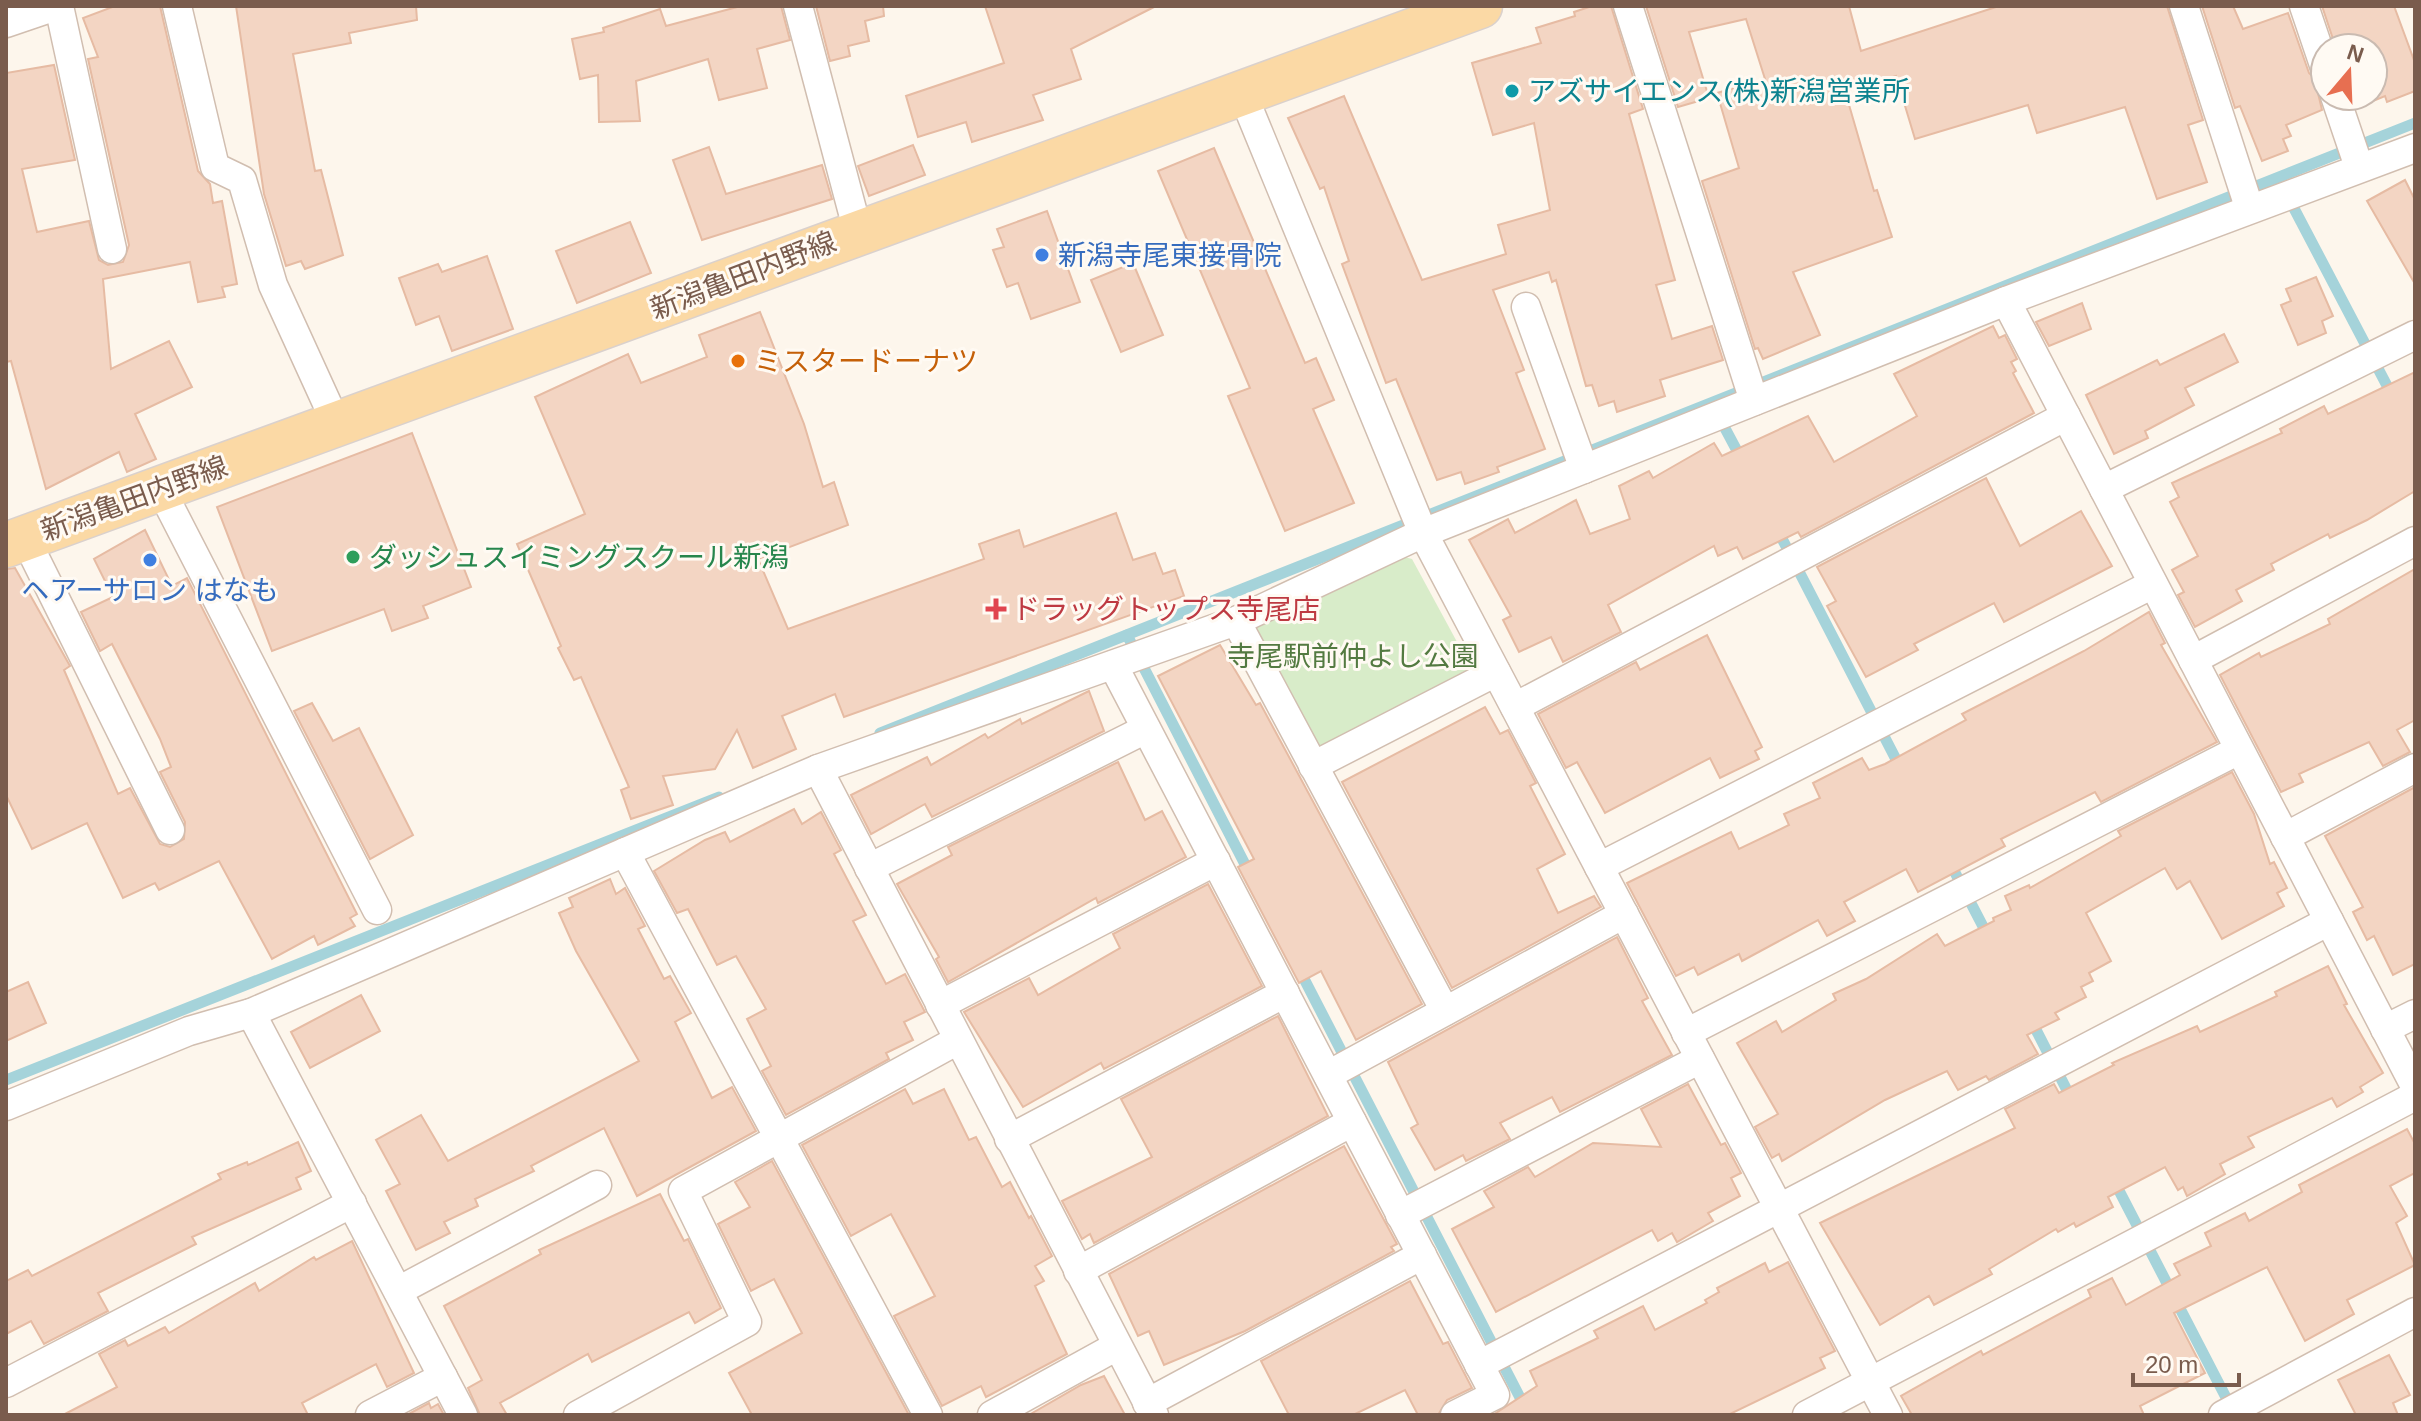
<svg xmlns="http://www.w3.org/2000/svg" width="2421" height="1421" font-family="Helvetica,'Noto Sans JP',sans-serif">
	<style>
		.green { fill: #d8ecc9 }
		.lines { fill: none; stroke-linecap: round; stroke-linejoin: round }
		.stream { stroke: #a5d3da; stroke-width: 11 }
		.building { fill: #f3d5c3; stroke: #e6bba3; stroke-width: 2 }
		.minor-casing { stroke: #d1beb0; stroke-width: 31 }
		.primary-casing { stroke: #dad1cd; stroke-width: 47 }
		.minor { stroke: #fff; stroke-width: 28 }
		.primary { stroke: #fbd9a5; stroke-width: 44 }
		.culture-dot { fill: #0f9aa8; stroke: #fffaf3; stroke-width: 3 }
		.shop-dot { fill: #3f7fe0; stroke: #fffaf3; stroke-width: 3 }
		.food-dot { fill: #e8710a; stroke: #fffaf3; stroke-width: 3 }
		.leisure-dot { fill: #2e9e5b; stroke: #fffaf3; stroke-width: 3 }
		.health-dot { fill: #e0444e; stroke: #fffaf3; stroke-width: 3 }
		.labels { text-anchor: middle; stroke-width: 6; stroke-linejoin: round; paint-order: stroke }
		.culture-label { font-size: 28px; fill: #0d838f; stroke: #fffaf3; text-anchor: start }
		.shop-label { font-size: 28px; fill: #366cbe; stroke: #fffaf3; text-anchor: start }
		.street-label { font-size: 28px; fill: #7a5c4d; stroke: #fffaf3 }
		.food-label { font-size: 28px; fill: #c56008; stroke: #fffaf3; text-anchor: start }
		.leisure-label { font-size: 28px; fill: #27864d; stroke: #fffaf3; text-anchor: start }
		.health-label { font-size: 28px; fill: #be3a42; stroke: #fffaf3; text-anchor: start }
		.park-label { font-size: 28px; fill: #537a41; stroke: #fffaf3 }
	</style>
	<rect width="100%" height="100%" fill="#fdf6ec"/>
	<path class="green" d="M1401,556l11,3 57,105 -2,14 -139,73 -12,-3 -68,-117z"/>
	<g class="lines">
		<g class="stream">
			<path d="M2287,195l107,204"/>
			<path d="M1719,417l24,45"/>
			<path d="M1776,527l126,244"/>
			<path d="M1127,635l124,241"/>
			<path d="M880,733l1535,-610"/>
			<path d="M1949,861l40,77"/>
			<path d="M1299,969l230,446"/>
			<path d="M2030,1018l43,84"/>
			<path d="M6,1080l713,-283"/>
			<path d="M2112,1177l121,234"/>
		</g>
	</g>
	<g class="building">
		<path d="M115,6h45l38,165 12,13 3,19 9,-2 15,83 -15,3 3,10 -27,5 -8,-40 -87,17 8,90 58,-28 23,46 -57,27 21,45 -29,13 -8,-20 -73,37 -35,-128 -5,1v-289l48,-8 21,95 -53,9 15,63 52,-11 10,39 9,5 15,-3 6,-17 -41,-186 10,-2 -15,-39z"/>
		<path d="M236,6h180l1,14 -68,13 2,10 -58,11 22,117 6,-1 22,85 -38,14 -4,-8 -15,5 -22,-72z"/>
		<path d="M741,6h40l9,34 -33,9 10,39 -48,12 -11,-41 -72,22 4,40 -41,1 -1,-47 -18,4 -8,-40 32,-7 -1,-4 57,-19 6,17z"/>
		<path d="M816,6h67l1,10 -19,5 4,20 -21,5 2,10 -20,5z"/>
		<path d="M985,6h171l-85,43 10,30 -48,16 10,25 -71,22 -6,-20 -48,15 -12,-41 98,-33z"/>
		<path d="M1592,6h19l32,103 -14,5 46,166 -19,5 16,54 40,-13 11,34 -63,20 5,16 -48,16 -3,-11 -15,5 -7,-21 -6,1 -30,-106 -4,2 -3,-10 -56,18 31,80 -8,3 29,76 -48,18 2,5 -34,12 -4,-12 -24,8 -41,-101 -10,4 -44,-119 7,-3 -25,-74 -4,2 -32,-71 56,-22 78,184 84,-26 -8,-29 52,-15 -16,-87 -41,12 -21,-72 69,-20 -5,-15 39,-12 -1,-4z"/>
		<path d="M1646,6h203l12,45 138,-45h168l36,114 -15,5 19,57 -50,17 -32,-92 -88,26 -9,-28 -113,34 -19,-63 -51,15 29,100 3,-1 15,47 -99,35 27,63 -57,24 -5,-11 -3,1 -53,-168 37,-13 -22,-75 48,-14 -19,-60 -57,13 20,66 -31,9z"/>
		<path d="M2202,6h31l10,23 45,-16 21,60 13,12 -4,8 4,17 -36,15 5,11 -8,3 5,12 -26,10 -22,-55 -5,2z"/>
		<path d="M2322,6h72l21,57v28l-28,11 -2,-6 -24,10 -4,-10h16v-48h-37z"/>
		<path d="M913,145l12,30 -56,21 -11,-30z"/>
		<path d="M709,147l17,47 96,-29 10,34 -130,41 -29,-80z"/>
		<path d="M1214,148l91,215 11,-5 18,42 -21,9 41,94 -69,28 -57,-135 22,-8 -92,-217z"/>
		<path d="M2405,180l10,20v84l-48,-83z"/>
		<path d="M1047,211l33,91 -49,17 -13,-36 -11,4 -14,-37 11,-3 -7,-18z"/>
		<path d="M630,222l21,51 -74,30 -21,-52z"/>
		<path d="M487,256l26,73 -61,22 -13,-35 -23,9 -17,-47 39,-14 4,8z"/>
		<path d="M1133,263l30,72 -42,17 -30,-72z"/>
		<path d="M2316,277l17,39 -11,5 4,12 -28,12 -17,-40 10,-4 -5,-12z"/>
		<path d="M2082,303l9,26 -42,17 -13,-24z"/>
		<path d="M760,312l44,112 19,63 11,-5 14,43 -90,34 30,70 196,-70 -5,-15 40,-14 5,17 92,-34 17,47 22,-7 8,21 12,-4 9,26 -340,121 -9,-23 -53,22 14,33 -43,19 -16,-38 -22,39 -52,7 10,29 -42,14 -10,-29 8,-3 -48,-110 -7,3 -16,-32 3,-2 -44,-102 68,-30 -50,-117 93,-43 13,29 66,-26 -8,-22z"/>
		<path d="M1993,326l6,12 6,-3 12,24 -6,3 5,9 -3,2 21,40 -233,124 -3,-5 -55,27 -6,-12 -19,9 -4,-10 -106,59 13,27 -58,30 -12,-25 -32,15 -16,-32 8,-4 -42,-76 39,-21 7,14 61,-33 14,34 40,-15 -11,-33 30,-15 4,7 61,-35 8,13 86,-40 26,46 83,-46 -23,-42z"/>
		<path d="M2224,334l14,28 -53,26 9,17 -49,26 3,7 -34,16 -28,-59 71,-35 3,5z"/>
		<path d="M2415,372v119l-48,29 -37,18 -2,-4 -57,30 3,6 -38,20 6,11 -47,26 -17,-32 6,-3 -12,-22 26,-14 -28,-54 9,-5 -7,-14 110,-50 -2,-4 44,-23 4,8z"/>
		<path d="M412,433l59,154 -48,19 5,12 -36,13 -8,-22 -112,42 -55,-144z"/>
		<path d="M1986,478l34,68 61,-35 31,55 -108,56 -10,-19 -80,41 4,6 -52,27 -39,-71 9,-5 -19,-34z"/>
		<path d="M145,530l27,56 15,-8 170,336 -7,4 5,8 -37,19 -4,-9 -42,23 -53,-98 -60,29 -4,-7 -32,15 -36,-75 -55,26 -26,-54v-226l9,-1 55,98 -6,4 54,124 12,-6 30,56 10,3 14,-8 1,-17 -25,-50 11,-5 -11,-28 -48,-95 -12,7 -19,-39 32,-15 -19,-38z"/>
		<path d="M2415,569v151l-18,10 13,22 -27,14 -14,-24 -70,32 4,8 -22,10 -61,-117 39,-22 2,4 69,-33 -2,-5z"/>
		<path d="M2149,612l16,31 -4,2 56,97 -116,60 -6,-10 -94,47 4,7 -87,46 -12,-23 -62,33 11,19 -28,15 -9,-16 -76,41 -3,-7 -41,21 -4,-8 -18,9 -49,-93 104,-51 8,17 50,-24 -5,-11 36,-16 -7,-15 49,-25 7,12 16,-6 81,-44 -4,-6 122,-63z"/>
		<path d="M1707,635l55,112 -7,4 4,8 -39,19 -10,-20 -105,55 -28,-51 -11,6 -28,-54 98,-52 4,8z"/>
		<path d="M1220,645l36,60 4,-2 162,301 -66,36 -35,-69 -22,12 -61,-116 16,-8 -96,-183z"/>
		<path d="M1089,691l15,40 -172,86 -7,-13 -54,30 -20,-39 76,-38 4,8 54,-31 3,4 32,-19 2,5z"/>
		<path d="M312,703l21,38 26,-13 54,107 -43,24 -76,-148z"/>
		<path d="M1485,707l15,27 8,-4 28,53 -6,3 35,68 -28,15 21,44 36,-17 7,11 -149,81 -110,-206z"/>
		<path d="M1118,762l27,58 17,-9 24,46 -88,46 -2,-5 -148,84 -12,-23 3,-2 -42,-73 55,-29 -4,-8z"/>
		<path d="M2232,772l22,42 16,50 4,-2 13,26 -10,5 7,13 -62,33 -32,-58 -13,8 -12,-21 -79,45 25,48 -22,12 4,8 -12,6 5,10 -31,16 4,6 -32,16 11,19 -49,26 -3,-4 -28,14 -11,-19 -62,29 -103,61 -3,-7 -7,4 -17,-31 23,-13 -41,-71 39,-22 6,11 54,-32 -3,-6 33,-15 71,-45 8,12 49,-25 -1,-3 18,-8 -6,-14 24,-11 1,3 91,-52 -3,-5z"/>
		<path d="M2415,787v177l-22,11 -19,-39 -7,4 -14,-28 10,-5 -38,-71z"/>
		<path d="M794,809l8,15 19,-12 20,38 -7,4 32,61 -13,6 33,63 19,-10 20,38 -21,10 9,18 -27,13 3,6 -103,56 -24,-44 9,-5 -24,-47 19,-10 -30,-53 -19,9 -29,-56 -11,4 -23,-42 51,-31 20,-8 5,10z"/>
		<path d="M610,879l6,15 9,-6 20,38 -7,3 26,50 6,-3 21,37 -16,9 37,76 20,-11 24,44 -119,65 -33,-68 -73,38 3,5 -59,28 3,7 -34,16 6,11 -34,17 -30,-59 14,-7 -24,-44 45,-25 27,46 191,-100 -63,-110 -17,-38 14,-6 -4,-9z"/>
		<path d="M1208,884l54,102 -158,83 -3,-6 -78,44 -59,-95 65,-34 9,17 82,-47 -7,-14z"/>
		<path d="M1617,937l31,61 -6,3 30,54 -112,57 -8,-15 -52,26 10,16 -44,22 -3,-6 -28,15 -24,-42 7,-4 -30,-62z"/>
		<path d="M2328,966l19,38 -3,1 39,68 -23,14 3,5 -26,15 -5,-9 -84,39 6,10 -34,17 5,10 -38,22 -4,-9 -5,3 -13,-23 -57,30 5,10 -37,20 -2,-4 -16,9 -2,-3 -67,40 3,5 -58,31 -5,-9 -49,29 -60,-102 195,-95 -10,-19 49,-25 5,9 55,-28 -2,-2 85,-37 3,6 77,-36 -2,-4z"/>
		<path d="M28,982l18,41 -40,18v-49z"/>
		<path d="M361,995l19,36 -70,37 -19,-36z"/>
		<path d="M1278,1016l50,100 -234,127 -4,-9 -8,5 -20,-38 90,-44 -31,-58z"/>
		<path d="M1688,1084l33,61 4,-2 16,30 -10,5 9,18 -32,17 5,8 -36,21 -5,-9 -14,8 -6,-11 -156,82 -44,-83 42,-22 -10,-16 44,-24 7,10 58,-34 68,4 -20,-38z"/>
		<path d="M905,1089l8,15 31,-15 25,51 7,-3 26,50 8,-5 19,36 2,-2 21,40 -17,10 9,15 -9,5 32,68 -81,43 -5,-11 -39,20 -48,-90 41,-20 -44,-82 -40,22 -49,-91z"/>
		<path d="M2407,1129l8,15v29l-25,13 17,30 -11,7 19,42 -68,35 7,14 -49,27 -38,-74 -93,46 31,60 -65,33 4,9h-232l-11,-19 80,-45 2,4 108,-58 -3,-7 24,-12 14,27 54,-30 -6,-11 37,-18 -6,-13 40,-20 4,8 53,-29 -3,-7z"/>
		<path d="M298,1142l13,29 -15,7 5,11 -109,48 4,7 -98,49 10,18 -64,33 -13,-23 -25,13v-53l22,-11 4,6 189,-97 -3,-5 29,-12 1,3z"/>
		<path d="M1344,1146l53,98 -6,3 3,4 -149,80 -81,34 -15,-34 -11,5 -29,-62z"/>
		<path d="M772,1161l137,254h-157l-23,-42 73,-40 -28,-54 -23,12 -33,-67 32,-17 -15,-25z"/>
		<path d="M660,1194l24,47 4,-2 33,69 -26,15 -6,-11 -97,50 -4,-8 -88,49 7,12h-27l-12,-27 14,-8 -38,-74 97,-52 -2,-4z"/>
		<path d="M352,1241l62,132 -27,14 -11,-23 -74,39 6,12h-245l54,-28 -18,-33 26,-14 3,6 37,-19 4,6 86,-50 4,8 55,-34 2,3z"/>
		<path d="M1788,1262l47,89 -15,7 5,10 -97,47h-235l44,-29 -7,-15 68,-33 -4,-7 49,-25 12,24 52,-27 -2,-3 14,-8 -2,-4 48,-25 4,9z"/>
		<path d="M1410,1281l33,63 5,-2 24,46 -25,12 -9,15h-20l-13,-25 -52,25h-64l-28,-54z"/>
		<path d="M2389,1355l21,40 -17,8 5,12h-42l-18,-35z"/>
		<path d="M1104,1376l21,39h-96l52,-30z"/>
		<path d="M429,1403l2,5 7,-4 6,11h-37z"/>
	</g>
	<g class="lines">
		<g class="minor-casing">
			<g id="minor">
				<path d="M59,6l53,243"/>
				<path d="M177,6l38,161 27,13 31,105 63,138"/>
				<path d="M798,6l60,226"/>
				<path d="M1628,6l126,395"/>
				<path d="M2184,6l65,201"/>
				<path d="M2304,6l21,62"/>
				<path d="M6,23l50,-17"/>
				<path d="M1243,95l180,438 465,882"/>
				<path d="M2335,96l24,71"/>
				<path d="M2006,301l409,785"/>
				<path d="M1526,307l58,162"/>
				<path d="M160,488l217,422"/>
				<path d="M2104,489l311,-154"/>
				<path d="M25,538l145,292"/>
				<path d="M1236,621l209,390"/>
				<path d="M2193,660l222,-119"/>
				<path d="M1113,665l382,730 -40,20"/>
				<path d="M1515,707l551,-291"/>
				<path d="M1313,766l183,-94"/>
				<path d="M818,769l336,646"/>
				<path d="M2285,837l130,-69"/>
				<path d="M625,852l303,563"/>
				<path d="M1599,867l554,-283"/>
				<path d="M869,868l277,-139"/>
				<path d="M940,1005l276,-144"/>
				<path d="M251,1013l212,402"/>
				<path d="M2385,1029l30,-15"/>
				<path d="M1686,1033l553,-283"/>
				<path d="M1328,1075l296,-161"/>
				<path d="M6,1106l183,-75 62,-18 567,-244 418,-148 187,-88 583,-232 409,-153"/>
				<path d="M1009,1139l276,-146"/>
				<path d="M1400,1215l300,-156"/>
				<path d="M1078,1271l274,-149"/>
				<path d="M398,1291l199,-106"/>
				<path d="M1479,1365l850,-444"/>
				<path d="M6,1383l346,-180"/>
				<path d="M1147,1403l275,-148"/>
				<path d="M370,1415l73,-38"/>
				<path d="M578,1415l169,-93 -64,-131 275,-151"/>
				<path d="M992,1415l125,-69"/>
				<path d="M1807,1415l608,-319"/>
				<path d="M2223,1415l192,-103"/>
			</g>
		</g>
		<g class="primary-casing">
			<path id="primary" d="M6,545l1474,-539"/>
		</g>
		<use href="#minor" class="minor"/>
		<use href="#primary" class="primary"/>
	</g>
	<circle class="culture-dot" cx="1512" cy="91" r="8"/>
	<g class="shop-dot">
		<circle cx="1042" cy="255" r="8"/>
		<circle cx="150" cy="560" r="8"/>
	</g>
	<circle class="food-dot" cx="738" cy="361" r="8"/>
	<circle class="leisure-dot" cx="353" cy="557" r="8"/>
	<path class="health-dot" d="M992 597h8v8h8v8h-8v8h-8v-8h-8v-8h8z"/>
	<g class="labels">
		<g class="culture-label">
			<text x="1528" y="101">アズサイエンス(株)新潟営業所</text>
		</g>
		<g class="shop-label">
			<text x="1058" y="265">新潟寺尾東接骨院</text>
			<text x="150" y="600" text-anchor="middle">ヘアーサロン はなも</text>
		</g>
		<g class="street-label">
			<text transform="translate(743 275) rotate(-21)" y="10">新潟亀田内野線</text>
			<text transform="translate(134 498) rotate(-20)" y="10">新潟亀田内野線</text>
		</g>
		<g class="food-label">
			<text x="754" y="371">ミスタードーナツ</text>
		</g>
		<g class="leisure-label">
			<text x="369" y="567">ダッシュスイミングスクール新潟</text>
		</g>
		<g class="health-label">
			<text x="1012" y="619">ドラッグトップス寺尾店</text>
		</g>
		<g class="park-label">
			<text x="1353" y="666">寺尾駅前仲よし公園</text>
		</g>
	</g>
	<rect width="2421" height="1421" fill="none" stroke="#7a5c4d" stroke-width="16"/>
	<g transform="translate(2349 72) rotate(19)"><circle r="38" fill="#fffaf3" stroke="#cabbb1" stroke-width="2"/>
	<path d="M0-6L14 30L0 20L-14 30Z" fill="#e76f51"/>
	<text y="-12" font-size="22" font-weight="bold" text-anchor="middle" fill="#7a5c4d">N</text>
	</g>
	<path d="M2133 1373v12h106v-12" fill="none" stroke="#7a5c4d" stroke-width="4"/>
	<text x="2145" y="1373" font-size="24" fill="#7a5c4d" stroke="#fffaf3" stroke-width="6" paint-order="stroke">20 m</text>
</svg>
